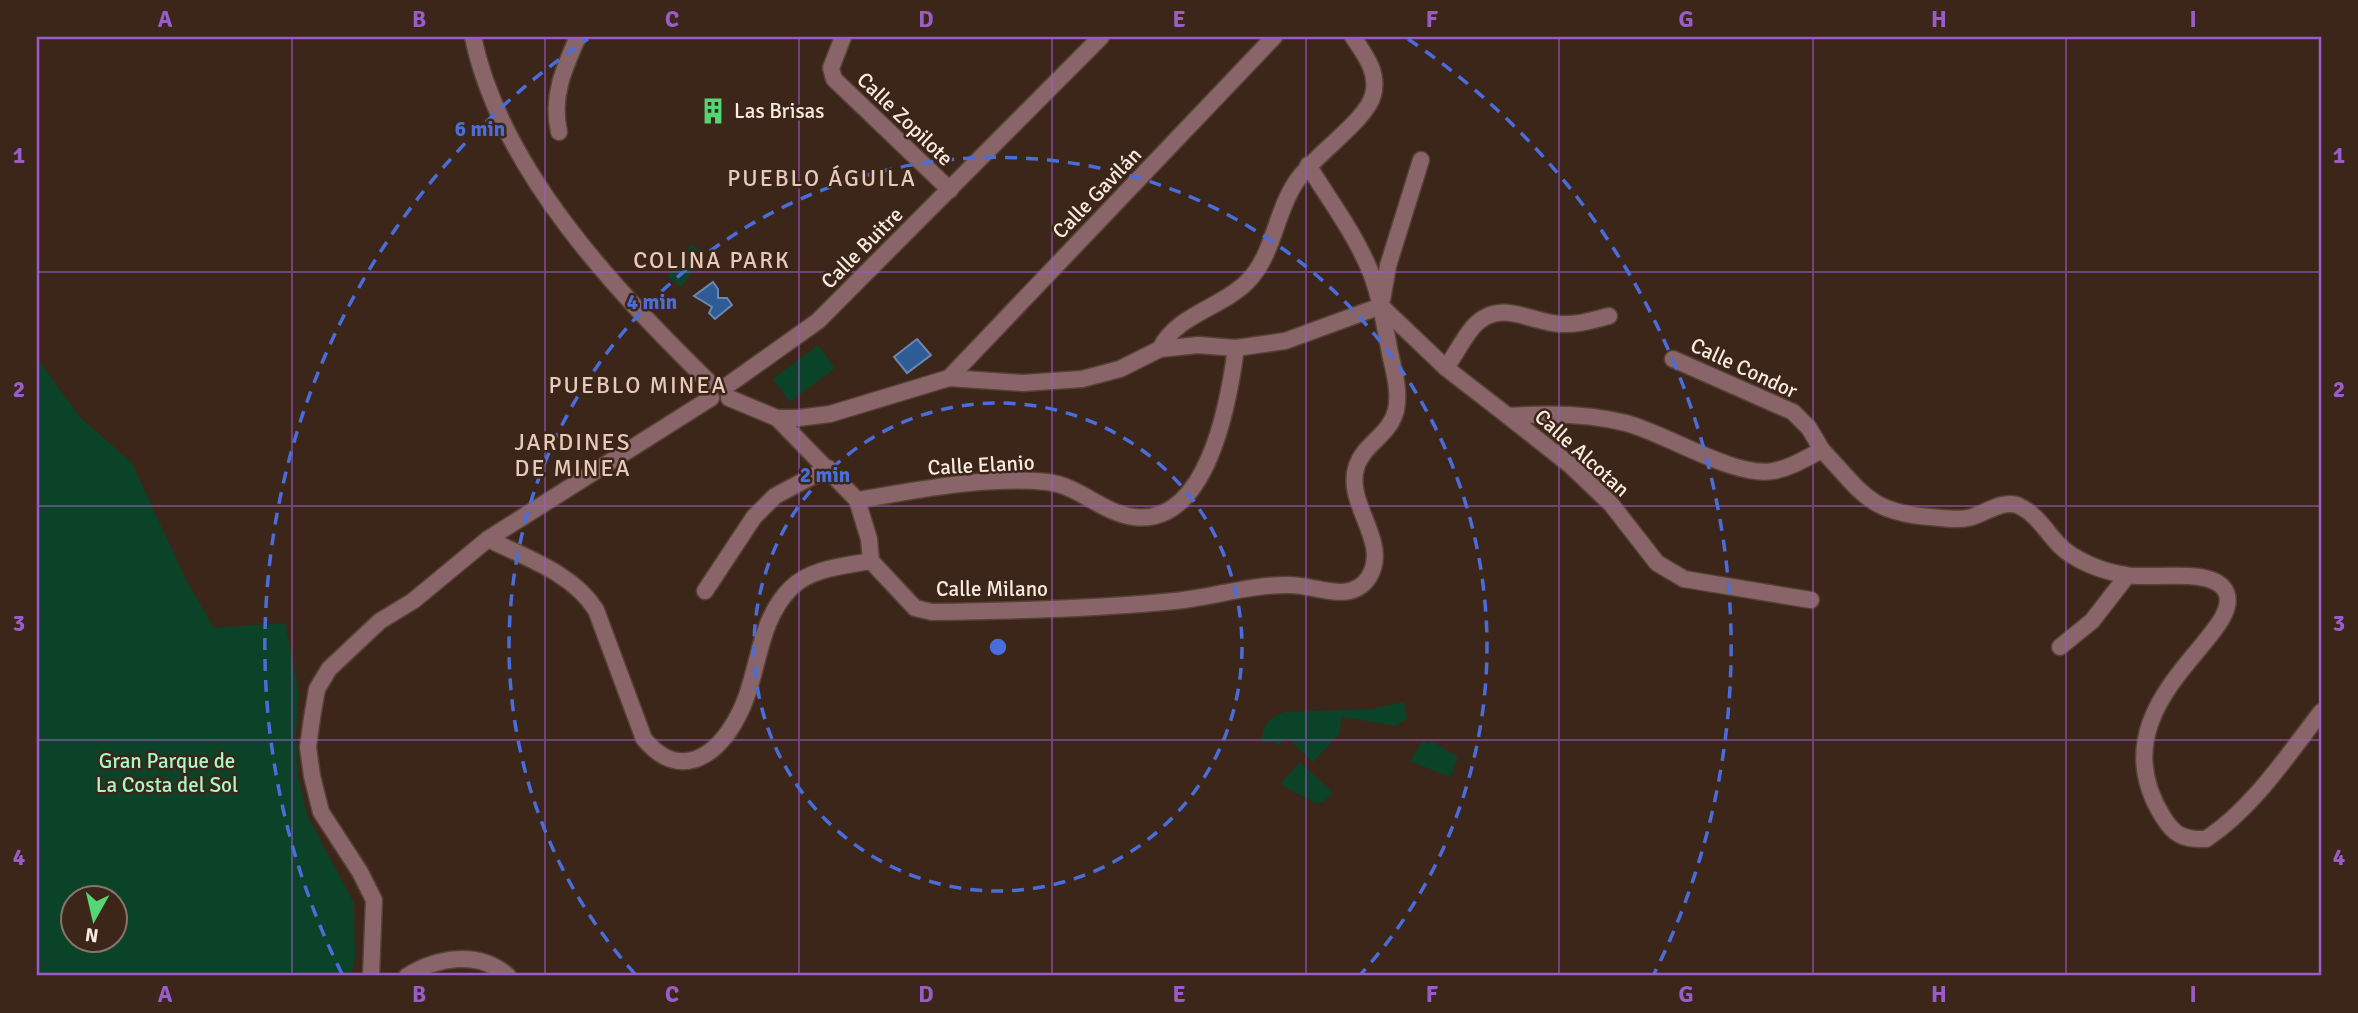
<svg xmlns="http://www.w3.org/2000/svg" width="2358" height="1013" font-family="Signika,sans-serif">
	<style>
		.green { fill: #0b4328; fill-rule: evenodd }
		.water { fill: #2f5c97; stroke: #6c87ae; stroke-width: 2 }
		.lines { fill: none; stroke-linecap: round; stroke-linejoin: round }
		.minor-casing { stroke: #564135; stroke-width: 19 }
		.minor { stroke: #896468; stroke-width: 16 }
		.grid { fill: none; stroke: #9a5cc8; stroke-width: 2; stroke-opacity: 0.55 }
		.ring { fill: none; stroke: #496dda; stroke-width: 3.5; stroke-dasharray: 12 9 }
		.labels { text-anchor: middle; stroke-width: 5; stroke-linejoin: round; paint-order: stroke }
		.poi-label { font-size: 21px; fill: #f9eae2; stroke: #3c2619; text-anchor: start }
		.street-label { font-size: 21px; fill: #f9eae2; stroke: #3c2619 }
		.park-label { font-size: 21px; fill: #a5fbc7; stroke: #3c2619 }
		.neighbourhood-label { font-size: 23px; letter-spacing: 2px; fill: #e7cab9; stroke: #3c2619 }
		.centre { fill: #496dda; stroke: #3c2619; stroke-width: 3.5 }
		.ring-label { font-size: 21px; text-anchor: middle; font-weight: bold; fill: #496dda; stroke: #3c2619; stroke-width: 5; stroke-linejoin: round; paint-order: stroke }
		.neatline { fill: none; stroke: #9a5cc8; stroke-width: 2.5 }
		.grid-label { font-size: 23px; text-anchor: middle; font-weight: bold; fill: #9a5cc8 }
	</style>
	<rect width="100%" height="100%" fill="#3c2619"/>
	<g class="green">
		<path d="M691,244l14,10 -24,33 -14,-10z"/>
		<path d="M818,345l17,23 -45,34 -17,-23z"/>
		<path d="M37,358l43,59 52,46 54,117 28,48 71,-5 14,70 -3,39 2,44 9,39 47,88 1,54 -4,19h-314zM74,898h42v42h-42z"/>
		<path d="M1404,702l3,17 -12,7 -53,-9 -3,17 -26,28 -26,-24 -9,8 -5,-4h-10c-4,-14 8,-26 21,-30l87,-3z"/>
		<path d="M1423,741l6,3 2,-3 27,16 -8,20 -40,-16z"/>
		<path d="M1300,762l33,31 -11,10 -9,-1 -33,-18z"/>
	</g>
	<g class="water">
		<path d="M713,282l5,7v9h9l5,7 -17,14 -6,-6 3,-6 -18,-11z"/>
		<path d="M917,339l14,16 -24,18 -13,-16z"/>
	</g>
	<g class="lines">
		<g class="minor-casing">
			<g id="minor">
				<path d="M473,37c28,134 144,255 239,348"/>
				<path d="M843,37l-12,31 3,11 116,111"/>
				<path d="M559,132c-8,-35 5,-64 19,-95"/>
				<path d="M1382,300l6,-34 33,-106"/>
				<path d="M1160,349c16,-34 61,-41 87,-67 27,-27 28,-69 49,-100 17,-26 71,-62 77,-87 6,-23 -8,-40 -20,-58"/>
				<path d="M1673,359l120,53 16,16 13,22"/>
				<path d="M1446,368c9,-13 17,-29 27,-41 27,-30 57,-4 88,-3 17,1 32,-4 48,-8"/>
				<path d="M949,378l325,-341"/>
				<path d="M728,385l90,-64 283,-284"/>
				<path d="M729,398l48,20h21l32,-4 119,-36 74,5 59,-4 38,-10 40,-20 38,-4 38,3 49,-7 96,-35 65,62 62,48c40,-3 79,-3 118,7 41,11 109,55 147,48 18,-3 33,-13 49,-21 40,42 46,62 108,67 13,1 28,4 42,0 13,-4 31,-17 45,-12 19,8 29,26 42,40 16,16 45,27 67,30 25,5 88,-9 100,17 20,43 -134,112 -63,225 11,18 21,23 43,22 46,-30 82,-84 115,-127"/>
				<path d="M1508,416l62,49 41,39 46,59 27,16 127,21"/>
				<path d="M777,418l80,82 12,39 2,22"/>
				<path d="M857,500c62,-10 127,-24 190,-18 33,4 55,31 87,35 74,9 95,-116 102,-169"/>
				<path d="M488,539c38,19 85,34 108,71l48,129c35,42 72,19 94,-23 22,-41 18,-93 53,-128 20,-20 54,-22 80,-27l44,47 17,4c81,-1 162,-3 243,-11 38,-4 78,-17 115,-16 26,0 61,20 79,-8 22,-36 -26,-74 -12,-112 8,-22 33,-30 39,-55 4,-19 -2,-38 -6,-57 -6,-30 -10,-60 -22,-87 -15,-35 -40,-68 -60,-101"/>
				<path d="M705,591l49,-74 21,-21 53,-28"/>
				<path d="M2060,647l32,-26 35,-45"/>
				<path d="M371,976l3,-76 -14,-28 -39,-60 -9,-36 -4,-29 4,-29 5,-29 12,-20 51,-48 33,-20 75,-62 223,-141"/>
				<path d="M407,976c30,-19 72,-26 101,0"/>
			</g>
		</g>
		<use href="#minor" class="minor"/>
	</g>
	<path class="grid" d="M292,37v939M545,37v939M799,37v939M1052,37v939M1306,37v939M1559,37v939M1813,37v939M2066,37v939M37,272h2284M37,506h2284M37,740h2284"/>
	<g class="ring">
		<circle cx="998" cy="647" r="244"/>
		<path d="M635 974A489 489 0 1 1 1361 974"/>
		<path d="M342 974A733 733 0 0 1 588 39M1408 39A733 733 0 0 1 1654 974"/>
	</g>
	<defs>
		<g id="building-bare" transform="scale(2.1)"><path d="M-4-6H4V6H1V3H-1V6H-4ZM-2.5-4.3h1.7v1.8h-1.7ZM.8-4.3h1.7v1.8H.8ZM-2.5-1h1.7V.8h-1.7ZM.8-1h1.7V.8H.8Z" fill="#53d673" stroke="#3c2619" stroke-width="2.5" paint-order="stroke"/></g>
	</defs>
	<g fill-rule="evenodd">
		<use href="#building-bare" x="713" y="111"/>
	</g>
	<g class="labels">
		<g class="poi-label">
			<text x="734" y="118">Las Brisas</text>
		</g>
		<g class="street-label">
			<text transform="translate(905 119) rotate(44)" y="7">Calle Zopilote</text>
			<text transform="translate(1097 193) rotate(-46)" y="7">Calle Gavilán</text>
			<text transform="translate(862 248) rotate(-45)" y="7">Calle Buitre</text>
			<text transform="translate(1744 368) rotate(25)" y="7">Calle Condor</text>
			<text transform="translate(1582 453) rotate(42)" y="7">Calle Alcotan</text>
			<text transform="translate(981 465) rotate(-3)" y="7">Calle Elanio</text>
			<text x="992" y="596">Calle Milano</text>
		</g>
		<g class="park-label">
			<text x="167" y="768">Gran Parque de<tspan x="167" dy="24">La Costa del Sol</tspan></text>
		</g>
		<g class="neighbourhood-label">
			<text x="822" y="186">PUEBLO ÁGUILA</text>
			<text x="712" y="268">COLINA PARK</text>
			<text x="638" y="393">PUEBLO MINEA</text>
			<text x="573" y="450">JARDINES<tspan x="573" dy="26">DE MINEA</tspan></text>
		</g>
	</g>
	<circle cx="998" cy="647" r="10" class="centre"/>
	<g class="ring-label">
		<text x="480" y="136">6 min</text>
		<text x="652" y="309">4 min</text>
		<text x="825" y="482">2 min</text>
	</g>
	<rect width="2358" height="1013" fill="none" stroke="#3c2619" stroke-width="77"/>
	<g transform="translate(94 919) rotate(188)"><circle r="33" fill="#3c2619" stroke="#887469" stroke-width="2"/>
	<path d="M0-5L12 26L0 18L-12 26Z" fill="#53d673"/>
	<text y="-10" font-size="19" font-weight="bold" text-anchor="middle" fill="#f9eae2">N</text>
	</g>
	<rect x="38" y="38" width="2282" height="936" class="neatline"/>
	<g class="grid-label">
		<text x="165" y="27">A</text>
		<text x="419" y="27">B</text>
		<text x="672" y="27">C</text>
		<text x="926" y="27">D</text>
		<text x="1179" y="27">E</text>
		<text x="1432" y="27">F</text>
		<text x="1686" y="27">G</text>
		<text x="1939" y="27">H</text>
		<text x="2193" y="27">I</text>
		<text x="19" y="163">1</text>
		<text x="2339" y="163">1</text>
		<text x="19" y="397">2</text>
		<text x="2339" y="397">2</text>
		<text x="19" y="631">3</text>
		<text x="2339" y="631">3</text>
		<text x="19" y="865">4</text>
		<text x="2339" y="865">4</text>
		<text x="165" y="1002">A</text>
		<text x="419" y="1002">B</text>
		<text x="672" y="1002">C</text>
		<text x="926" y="1002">D</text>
		<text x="1179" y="1002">E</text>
		<text x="1432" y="1002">F</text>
		<text x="1686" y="1002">G</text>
		<text x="1939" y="1002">H</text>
		<text x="2193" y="1002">I</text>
	</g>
</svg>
